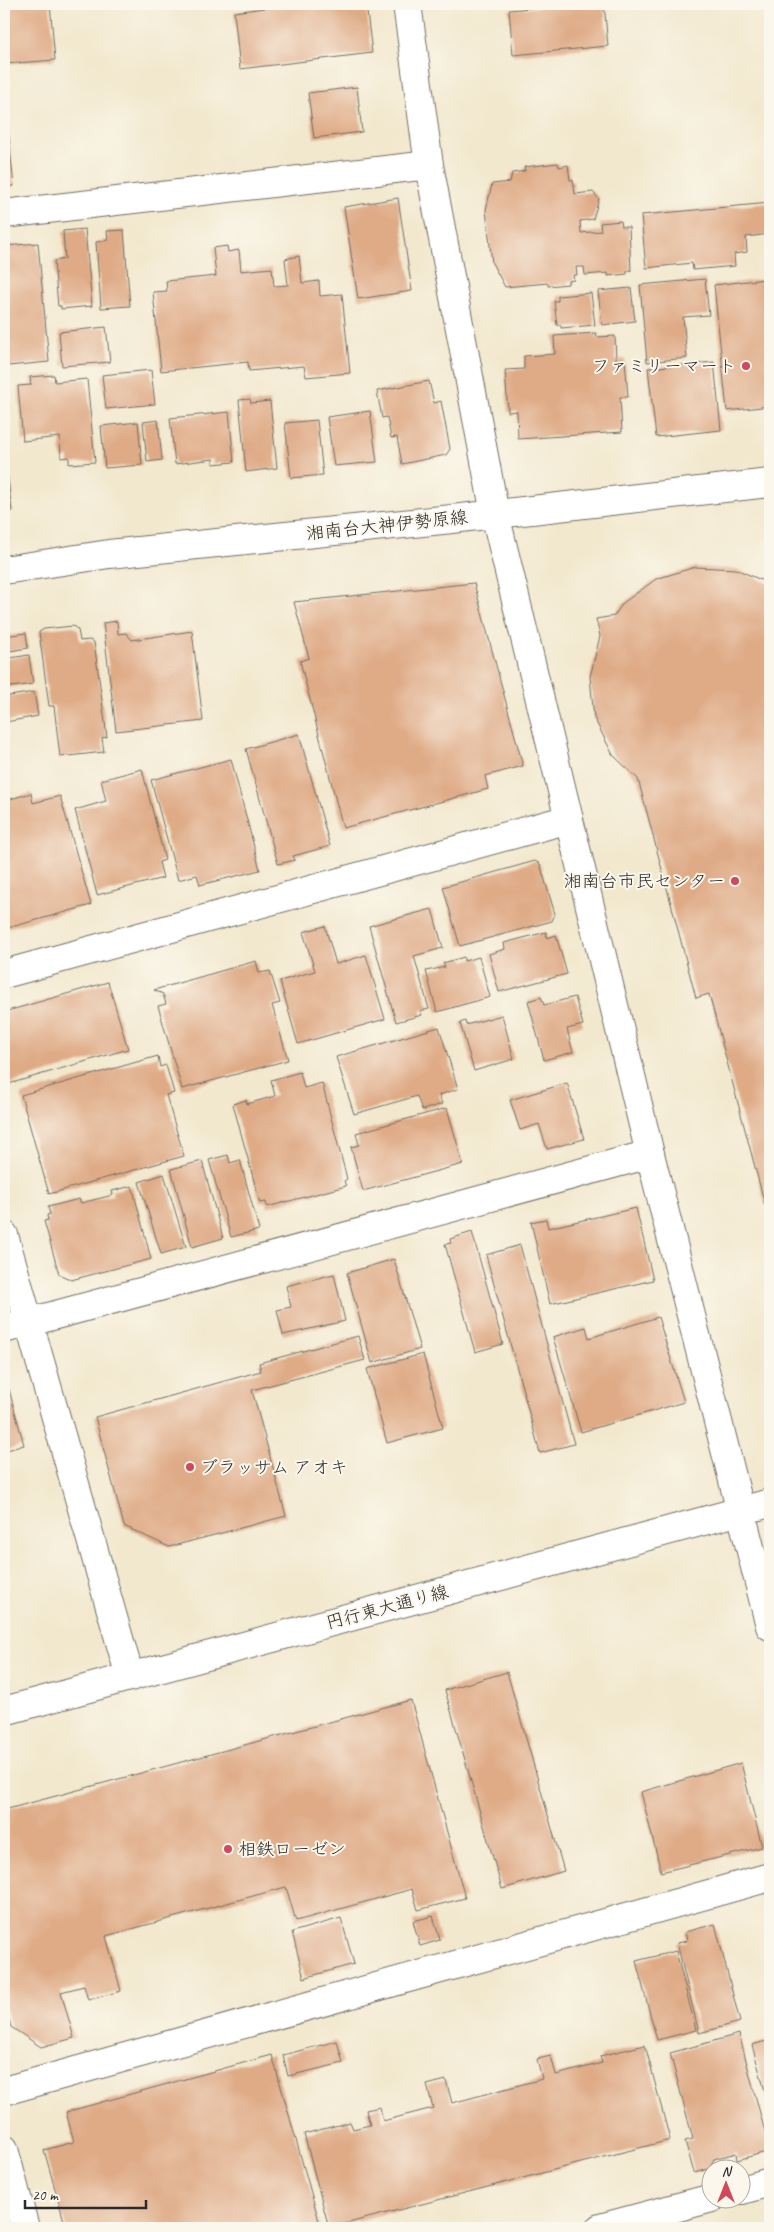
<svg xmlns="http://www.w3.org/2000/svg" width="774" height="2232" font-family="Caveat,'Klee One',sans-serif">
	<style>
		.building { fill: #dfab87 }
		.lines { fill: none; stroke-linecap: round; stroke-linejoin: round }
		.street-casing { stroke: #716d64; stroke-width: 30 }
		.secondary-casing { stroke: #716d64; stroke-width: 30 }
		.street { stroke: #fff; stroke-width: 28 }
		.secondary { stroke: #fff; stroke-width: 28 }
		.poi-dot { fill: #d1495b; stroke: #fbf7ec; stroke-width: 2 }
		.labels { text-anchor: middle; stroke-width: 4; stroke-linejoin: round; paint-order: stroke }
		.poi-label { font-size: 18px; fill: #2b2b2b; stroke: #fbf7ec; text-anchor: end }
		.street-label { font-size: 18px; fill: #2b2b2b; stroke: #fbf7ec }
	</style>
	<rect width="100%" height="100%" fill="#fbf7ec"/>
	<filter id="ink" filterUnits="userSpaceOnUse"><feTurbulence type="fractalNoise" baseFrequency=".02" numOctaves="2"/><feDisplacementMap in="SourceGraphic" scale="10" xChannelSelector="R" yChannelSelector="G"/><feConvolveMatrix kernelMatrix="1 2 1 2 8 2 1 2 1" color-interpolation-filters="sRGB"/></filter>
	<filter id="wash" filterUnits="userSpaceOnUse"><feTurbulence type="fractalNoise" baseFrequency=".0096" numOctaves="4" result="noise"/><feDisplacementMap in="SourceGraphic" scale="20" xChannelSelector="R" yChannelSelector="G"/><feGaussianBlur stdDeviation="1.12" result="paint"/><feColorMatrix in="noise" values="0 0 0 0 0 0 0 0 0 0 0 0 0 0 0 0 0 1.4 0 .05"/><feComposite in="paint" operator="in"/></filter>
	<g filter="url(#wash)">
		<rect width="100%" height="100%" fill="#f2e8ce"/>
		<g id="blocks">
			<g class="building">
				<path d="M4,4h46l5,56 -51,4z"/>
				<path d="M264,4h102l6,49 -132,16 -6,-57 30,-4z"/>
				<path d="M572,4h32l4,42 -95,9 -4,-45z"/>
				<path d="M357,87l5,45 -48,6 -6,-45z"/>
				<path d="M4,110h2l8,76 -10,1z"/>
				<path d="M558,163l1,4 9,-2 2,15h3l2,14 18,-2 6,7 -6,20 -13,2 1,12 20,-2 -1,-8 21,-2 1,6h7l2,44h-4v3l-19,2v-3l-23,2 -1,-8h-8l1,8h-4l1,5 -6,1v3l-20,2v-3l-43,4 -13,-24 -6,-53 6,-26 18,-2 2,-9 13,-2 -1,-4z"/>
				<path d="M398,198l14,93 -54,8 -14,-92z"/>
				<path d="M770,203v31l-24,3 1,15 -13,2 1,12 -42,4 -1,-7 -46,5 -5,-53z"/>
				<path d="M85,229l7,77 -31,3v-3h-3l-4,-45 11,-2 -2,-28z"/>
				<path d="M124,230l6,76 -29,2 -5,-66 12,-2 -1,-9z"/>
				<path d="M38,243l11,119 -41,4 -4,-48v-72z"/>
				<path d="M227,246l1,6 11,-2 2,21 31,-3 2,18 14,-1 -3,-26 14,-3 3,27 17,-2 1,15 22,-2 8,79 -44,4 -2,-11 -55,5 -1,-9 -87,9 -8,-79 14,-1 -1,-10 50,-5 -3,-28z"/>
				<path d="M705,279l4,36 -26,2 4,41 -40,4 -7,-77z"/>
				<path d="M765,279l5,48v79l-43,5 -13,-126z"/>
				<path d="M631,288l4,33 -33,4 -4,-34z"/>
				<path d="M591,293l4,32 -34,3v-3h-4l-3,-24h4v-5z"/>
				<path d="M106,327l4,35 -48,4 -3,-34z"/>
				<path d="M596,333l1,4 18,-1 1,23h9l3,38h-8l2,35 -104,7 -1,-28 -9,1 -3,-42 19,-1v-13l31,-2 -1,-18z"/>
				<path d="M714,362l7,68 -65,7 -8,-69z"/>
				<path d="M151,370l4,34 -49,5 -4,-34z"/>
				<path d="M54,375l1,7 32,-3 8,83 -26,2v-7l-8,1 -1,-21 -37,4 -5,-55 13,-1 -1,-8z"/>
				<path d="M429,381l5,22 7,-2 9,48 -4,6 -44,9 -5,-27 -6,1 -4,-21 -5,1 -5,-27z"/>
				<path d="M250,399l1,4 19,-2 7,67 -31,4 -7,-72z"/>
				<path d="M370,411l7,51 -43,4 -7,-49z"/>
				<path d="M229,412l5,50 -21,2v-5l-38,5 -5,-46z"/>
				<path d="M158,420l4,40 -15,2 -4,-40z"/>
				<path d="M317,420l6,55 -32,3 -6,-55z"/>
				<path d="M138,422l4,43 -37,3 -4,-42z"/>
				<path d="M4,446l8,65 -8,1z"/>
				<path d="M695,567l41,2 34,15v620l-5,1 -56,-211 -13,4 -58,-219 -25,-24 -19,-37 -4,-41 10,-41 -4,-17 18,-3 9,-13 33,-24z"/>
				<path d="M474,583l49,183 -38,10 3,13 -145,39 -43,-167 9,-3 -15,-56z"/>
				<path d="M117,621l1,13 8,-1 6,7 60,-9 11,90 -87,10 -13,-108z"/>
				<path d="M73,626l5,4 2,11 9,-1 5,2 13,95 -5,1 2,14 -44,5 -6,-51h-5l-10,-74 5,-3z"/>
				<path d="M26,633l2,15 -24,4v-16z"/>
				<path d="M29,655l4,29 -29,4v-29z"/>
				<path d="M34,692l4,24 -32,6 -2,-25z"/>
				<path d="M299,734l31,112 -37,10 2,4 -17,4 -32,-115z"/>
				<path d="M231,759l29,111 -60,15 -3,-10 -19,5 -27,-100z"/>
				<path d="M142,769l23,91 -6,2 4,16 -66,17 -22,-85 31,-9 -5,-21z"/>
				<path d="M31,793l2,10 27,-7 31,109 -87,24v-128z"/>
				<path d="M535,861l5,3 15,50 -3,7 -92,25 -17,-59z"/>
				<path d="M432,909l11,39 -29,8 15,53 -9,2 2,4 -26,7 -27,-96z"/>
				<path d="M325,926l11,38 30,-9 19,64 -87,25 -18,-63 35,-10 -12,-39z"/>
				<path d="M546,932l1,6 9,-3 11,39 -68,18 -10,-38 16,-5 -1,-6z"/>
				<path d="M464,957v4l15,-4 11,40 -53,15 -11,-41 19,-4 -2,-4z"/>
				<path d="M256,961l3,12 11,-2 10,32 -8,2 16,55 -106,29 -24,-83 8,-2 -3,-10 -9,-4z"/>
				<path d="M108,982l20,67 -123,36 -1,-73z"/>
				<path d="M541,997l3,8 31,-8 8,28 -16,4 6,23 -29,8 -16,-59z"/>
				<path d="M502,1015l12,44 -40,12 -14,-48 5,-2 1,4z"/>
				<path d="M439,1027l19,62 -19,6 3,9 -20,6 -5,-14 -63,18 -18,-57z"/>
				<path d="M158,1056l2,11 6,-2 8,28 -8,2 18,61 -135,38 -28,-99z"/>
				<path d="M300,1072l4,16 18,-5 25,96 -3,2 2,5 -79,21 -1,-5 -6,1 -27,-99 13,-4 1,4 28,-8 -4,-16z"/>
				<path d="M567,1083l17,56 -37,10 -8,-25 -19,6 -10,-30z"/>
				<path d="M447,1108l16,56 -100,27 -12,-44 8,-2 -3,-12z"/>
				<path d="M228,1155l2,8 10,-3 19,70 -28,7 -22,-77z"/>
				<path d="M202,1161l21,77 -31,9 -21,-78z"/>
				<path d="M164,1174l22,73 -25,7 -22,-72z"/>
				<path d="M132,1186l19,73 -80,21 -12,-6 -15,-53 4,-1 -1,-5 3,-1 -2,-7 31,-8 2,4 32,-8 -1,-4z"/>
				<path d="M636,1208l17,72 -103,24 -19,-82 15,-3 2,9z"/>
				<path d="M472,1232l31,112 -28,8 -30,-108 6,-1 -1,-4z"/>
				<path d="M520,1245l54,199 -34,9 -54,-198z"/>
				<path d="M394,1259l26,90 -48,14 -25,-90z"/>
				<path d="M334,1274l11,47 -62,14 -6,-25 14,-3 -5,-21z"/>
				<path d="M658,1317l26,85 -103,30 -28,-95 33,-10 3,11z"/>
				<path d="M358,1336l7,24 -113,30 34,126 -117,31 -45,-21 -29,-109 166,-46 -2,-8z"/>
				<path d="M423,1354l20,74 -56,15 -20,-74z"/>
				<path d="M4,1371l20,74 -20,6z"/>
				<path d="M507,1672l57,199 -62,18 -57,-199z"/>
				<path d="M411,1700l54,198 -47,12 -6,-21 -116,32 -10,-34 -180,49 15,55 -33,9 -4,-14 -23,6 13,46 -33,9 -30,-20 -7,-25v-192z"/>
				<path d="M741,1763l21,84 -101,25 -20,-80z"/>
				<path d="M433,1916l7,24 -20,6 -7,-25z"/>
				<path d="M341,1918l13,46 -50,14 -12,-46z"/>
				<path d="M715,1924l25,98 -41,11 -22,-90 10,-2 -2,-9z"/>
				<path d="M676,1951l20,79 -39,10 -21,-79z"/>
				<path d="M739,2034l31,117 -33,9 -1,-7 -22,6 -5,10 -15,4 -9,-32 8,-2 -23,-86z"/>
				<path d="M770,2040v69l-18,-64z"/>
				<path d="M337,2041l6,22 -55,13 -5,-21z"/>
				<path d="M645,2045l25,95 -341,88 -25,-94 46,-12 3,7 17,-4 -4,-15 14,-3 3,14 50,-13 -6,-23 19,-5 6,23 90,-24 -5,-20 14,-3 5,19 46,-12 -2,-7z"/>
				<path d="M272,2055l49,173h-255l-22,-78 30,-8 -8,-30z"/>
			</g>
		</g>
	</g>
	<g filter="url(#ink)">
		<use href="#blocks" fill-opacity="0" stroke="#716d64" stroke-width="1"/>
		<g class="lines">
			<g class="street-casing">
				<g id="street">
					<path d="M4,214l425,-49"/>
					<path d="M495,514l155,640 120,472"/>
					<path d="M4,974l565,-155"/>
					<path d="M4,1235l126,442"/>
					<path d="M4,1329l646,-175"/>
					<path d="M4,2091l766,-214"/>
				</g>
			</g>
			<g class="secondary-casing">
				<g id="secondary">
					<path d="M407,4l22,161 66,349"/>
					<path d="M4,570l105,-16 343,-35 318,-36"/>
					<path d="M4,1711l766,-208"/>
					<path d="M4,2149l21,79"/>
					<path d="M742,2190l28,-8"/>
					<path d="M600,2228l112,-30"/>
				</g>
			</g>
			<use href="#street" class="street"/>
			<use href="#secondary" class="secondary"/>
		</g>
	</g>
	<g class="poi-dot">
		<circle cx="746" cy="366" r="5"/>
		<circle cx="735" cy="881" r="5"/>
		<circle cx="190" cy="1467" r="5"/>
		<circle cx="228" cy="1849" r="5"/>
	</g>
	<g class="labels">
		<g class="poi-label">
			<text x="736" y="372">ファミリーマート</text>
			<text x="725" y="887">湘南台市民センター</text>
			<text x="200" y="1473" text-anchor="start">ブラッサム アオキ</text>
			<text x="238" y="1855" text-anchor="start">相鉄ローゼン</text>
		</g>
		<g class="street-label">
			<text transform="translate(387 525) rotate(-6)" y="6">湘南台大神伊勢原線</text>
			<text transform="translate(387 1607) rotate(-15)" y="6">円行東大通り線</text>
		</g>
	</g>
	<rect width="774" height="2232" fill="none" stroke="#fbf7ec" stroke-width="20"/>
	<g transform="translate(726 2184)"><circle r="24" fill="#fbf7ec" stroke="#a8a59f"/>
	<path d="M0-4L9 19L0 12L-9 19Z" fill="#d1495b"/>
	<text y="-8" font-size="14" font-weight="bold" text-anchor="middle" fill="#2b2b2b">N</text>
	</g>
	<path d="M25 2200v8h121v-8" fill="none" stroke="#2b2b2b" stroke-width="2.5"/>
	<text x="32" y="2200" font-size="15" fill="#2b2b2b" stroke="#fbf7ec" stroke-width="4" paint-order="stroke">20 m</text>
</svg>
